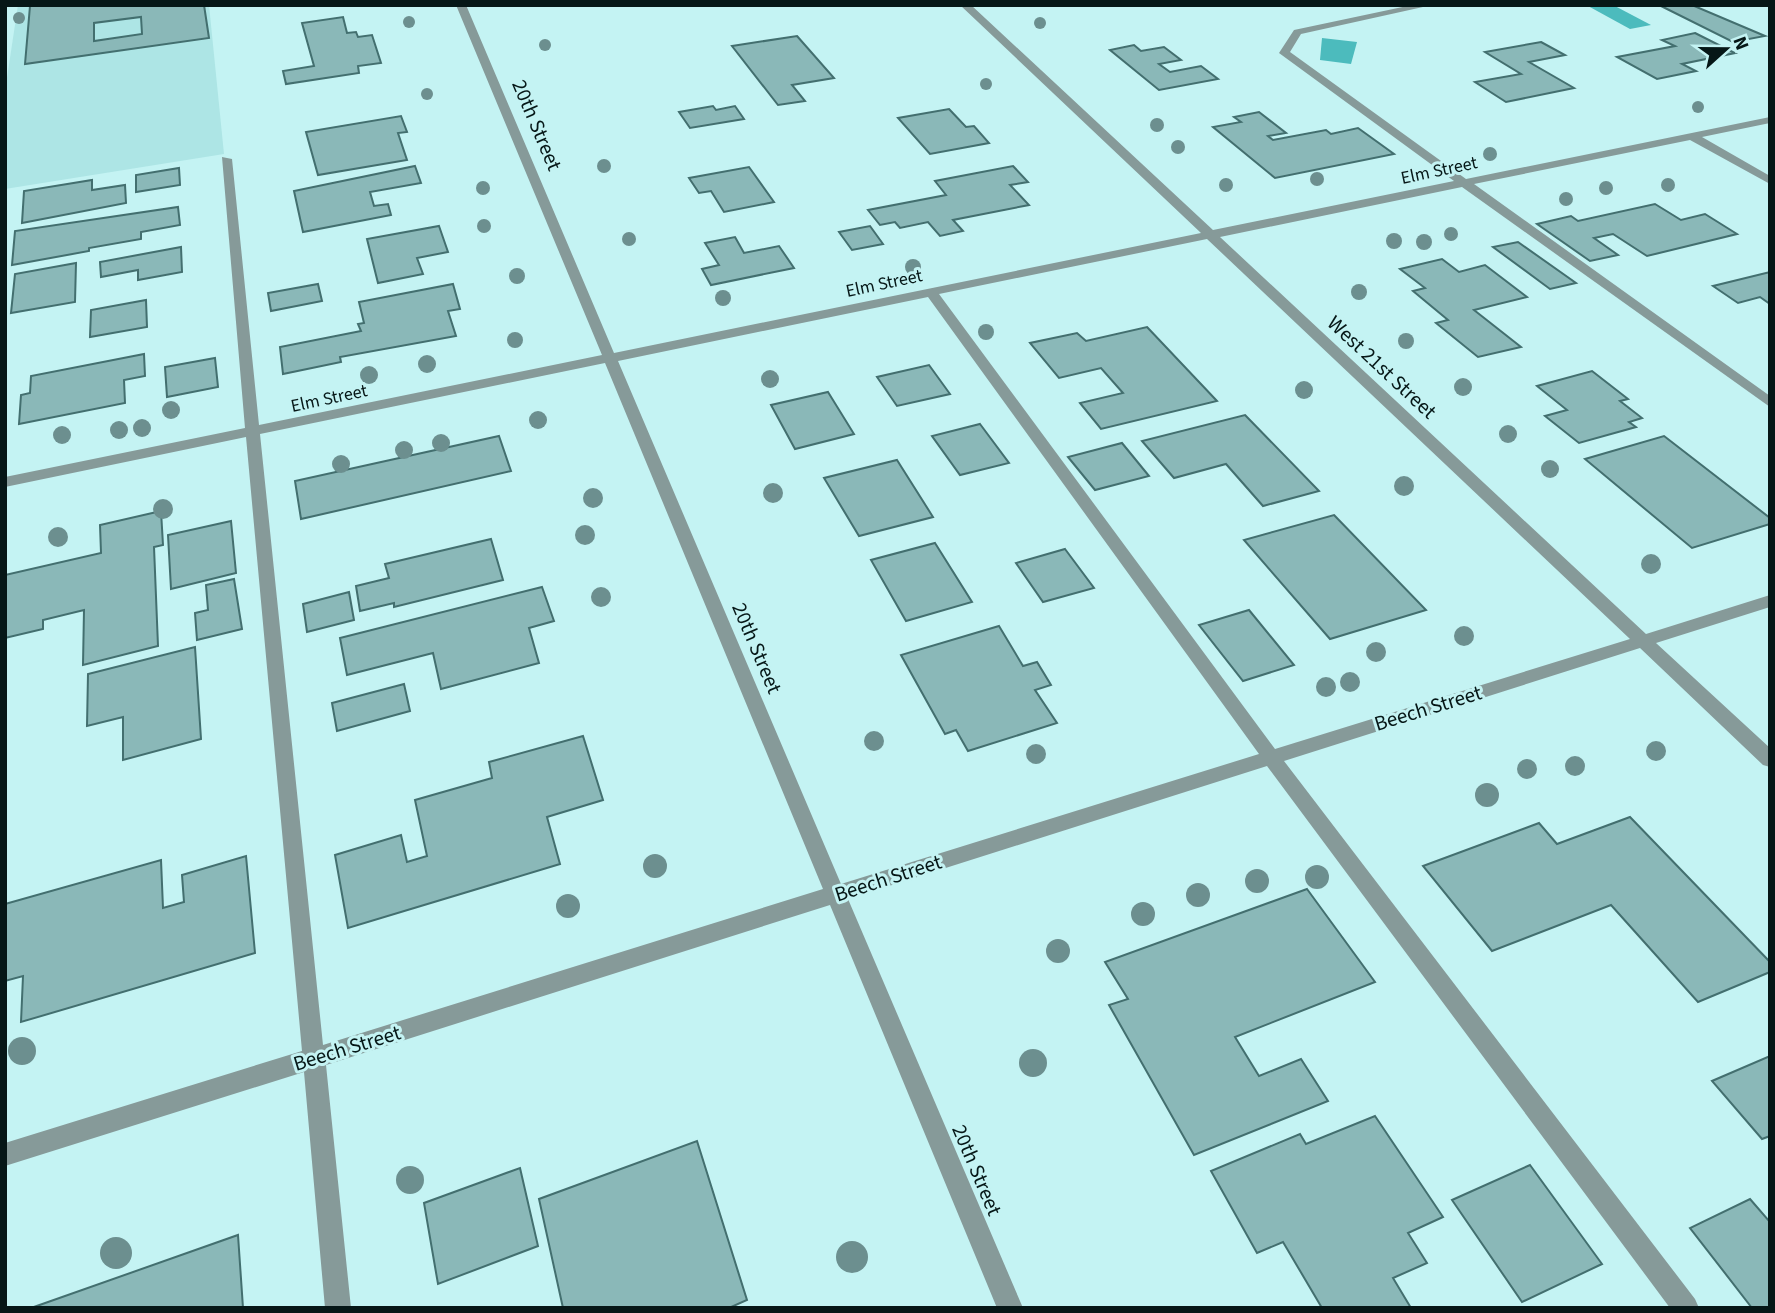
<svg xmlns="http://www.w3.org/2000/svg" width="1775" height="1313" font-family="'Source Sans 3',sans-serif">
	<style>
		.built { fill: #ade5e5 }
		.water { fill: #4cbbbd }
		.building { fill: #8ab8b8; stroke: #436f6f; stroke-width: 2; fill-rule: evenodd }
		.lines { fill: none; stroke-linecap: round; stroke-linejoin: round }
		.minor { fill: #869a99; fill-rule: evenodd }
		.tree { fill: #6c8f8f }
		.labels { text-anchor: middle; stroke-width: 6; stroke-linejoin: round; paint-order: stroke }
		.far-street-label { font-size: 18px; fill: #061717; stroke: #c4f3f3 }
		.street-label { font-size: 21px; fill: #061717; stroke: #c4f3f3 }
	</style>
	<rect width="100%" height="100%" fill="#c4f3f3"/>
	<path class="built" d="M18,5h191l15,149 -219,35v-98z"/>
	<g class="water">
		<path d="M1613,5l38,20 -21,4 -42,-23z"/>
		<path d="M1322,38l35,4 -6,22 -31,-4z"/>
	</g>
	<g class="building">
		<path d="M204,5l5,33 -184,26 5,-58zM141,17l1,17 -48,7v-18z"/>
		<path d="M1659,5h33l73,31 -32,6z"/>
		<path d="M343,17l4,16 9,-1 2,5 14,-2 9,28 -23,3 1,7 -73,11 -3,-13 31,-5 -12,-43z"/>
		<path d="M1695,33l40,20 -53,11 14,7 -39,8 -40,-22 58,-11 -13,-6z"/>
		<path d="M797,36l37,42 -42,7 13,16 -27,4 -46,-59z"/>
		<path d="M1541,42l24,13 -36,7 45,26 -68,14 -31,-20 46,-8 -36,-22z"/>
		<path d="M1134,45l7,6 23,-4 17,13 -22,4 11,8 31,-6 17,13 -59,11 -49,-40z"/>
		<path d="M713,106l3,4 19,-4 9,13 -54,9 -11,-16z"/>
		<path d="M949,109l17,18 8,-1 15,17 -59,11 -32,-36z"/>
		<path d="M1259,112l27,21 -18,3 5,4 53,-10 5,4 27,-6 36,26 -119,24 -62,-51 28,-5 -7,-5z"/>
		<path d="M401,116l6,16 -9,1 9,27 -89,15 -12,-43z"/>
		<path d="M415,166l6,17 -51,9 4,14 14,-2 3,11 -88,17 -9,-41z"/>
		<path d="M1013,166l15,16 -18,3 19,20 -76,15 10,11 -23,5 -12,-14 -28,6 -5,-6 -15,3 -12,-15 78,-15 -11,-14z"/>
		<path d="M749,167l25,35 -50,10 -13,-21 -12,2 -10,-15z"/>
		<path d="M179,168l1,17 -44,7v-17z"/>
		<path d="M92,180v10l33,-5 1,18 -104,20 2,-32z"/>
		<path d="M1655,204l26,16 24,-6 32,20 -90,22 -34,-22 -19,4 24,17 -28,6 -53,-37 34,-8 7,5z"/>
		<path d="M178,207l2,18 -39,7v7l-52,9v3l-77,14 3,-34z"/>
		<path d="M439,226l9,26 -31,6 6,16 -45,9 -11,-44z"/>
		<path d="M870,226l13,18 -31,6 -13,-18z"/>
		<path d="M735,237l9,16 35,-7 15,22 -83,17 -9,-16 17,-4 -14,-22z"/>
		<path d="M1518,242l58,41 -26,6 -57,-42z"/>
		<path d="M181,247l1,25 -44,8v-10l-37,7 -1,-15z"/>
		<path d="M1442,259l17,13 26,-7 42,32 -53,13 47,37 -43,10 -42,-34 12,-3 -35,-29 12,-3 -25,-19z"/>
		<path d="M76,263l-1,39 -64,11 4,-39z"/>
		<path d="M1770,272v32l-10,-7 -22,6 -25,-17z"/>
		<path d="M318,284l4,17 -51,10 -3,-18z"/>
		<path d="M453,284l7,25 -12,2 8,25 -116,21 1,5 -58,12 -3,-27 81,-16 -3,-7 6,-1 -5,-21z"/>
		<path d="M146,300l1,27 -57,10 1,-27z"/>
		<path d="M1147,327l70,74 -116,28 -21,-26 43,-10 -22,-25 -42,10 -29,-35 47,-10 9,8z"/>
		<path d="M144,354l1,22 -21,4 1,23 -106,21 2,-29 9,-2 1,-17z"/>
		<path d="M215,358l3,29 -51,10 -2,-30z"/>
		<path d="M929,365l21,29 -53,12 -20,-29z"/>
		<path d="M1592,371l36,28 -8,2 22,17 -13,4 7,5 -57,16 -34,-27 22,-6 -30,-24z"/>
		<path d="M828,392l26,42 -59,15 -24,-44z"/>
		<path d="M1245,415l74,76 -56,15 -37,-42 -52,14 -32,-37z"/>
		<path d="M980,424l29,39 -49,12 -28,-39z"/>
		<path d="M499,436l12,35 -210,48 -6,-38z"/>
		<path d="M1664,436l106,82v6l-78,24 -107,-89z"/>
		<path d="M1122,443l27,33 -54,14 -27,-33z"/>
		<path d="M897,460l36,57 -74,19 -35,-58z"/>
		<path d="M161,511l2,34 -9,2 4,99 -75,19 1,-55 -41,10v9l-38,9v-63l96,-22 -1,-28z"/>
		<path d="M1334,515l92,95 -96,29 -86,-99z"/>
		<path d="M231,521l5,52 -65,16 -3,-54z"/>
		<path d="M491,539l12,41 -109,27v-4l-34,8 -4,-25 33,-8 -4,-14z"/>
		<path d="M935,543l37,59 -66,19 -35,-61z"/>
		<path d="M1065,549l29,39 -51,14 -27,-39z"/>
		<path d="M234,579l8,50 -45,11 -2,-27 13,-3 -2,-25z"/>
		<path d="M542,587l12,34 -25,7 10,35 -98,26 -8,-36 -86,22 -7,-37z"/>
		<path d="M349,592l5,28 -47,12 -4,-28z"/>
		<path d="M1249,610l45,55 -51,16 -44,-56z"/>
		<path d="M999,626l24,40 14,-4 14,23 -16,5 22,33 -89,28 -12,-21 -11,4 -44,-79z"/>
		<path d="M195,647l6,92 -78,21v-43l-36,9 1,-52z"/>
		<path d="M404,684l6,27 -73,20 -5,-28z"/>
		<path d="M583,736l20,64 -56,17 13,47 -212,64 -13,-73 66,-20 6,27 20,-6 -12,-56 77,-22 -3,-16z"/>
		<path d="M1630,817l140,145v10l-72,30 -87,-97 -119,46 -69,-85 116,-43 18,21z"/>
		<path d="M246,856l9,97 -234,69 2,-46 -18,5v-77l156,-44 2,48 21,-6 -2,-27z"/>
		<path d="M1307,889l68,93 -140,55 24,39 42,-17 27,42 -134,54 -85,-150 19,-6 -23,-37z"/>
		<path d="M1770,1056v80l-8,3 -50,-58z"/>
		<path d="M1375,1116l68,101 -35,16 19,30 -34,15 18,30h-89l-39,-66 -26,11 -46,-82 89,-37 6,10z"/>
		<path d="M697,1141l50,159 -18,8h-166l-24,-109z"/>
		<path d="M1530,1165l72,99 -80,38 -70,-102z"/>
		<path d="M520,1168l18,78 -100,38 -14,-81z"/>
		<path d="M1750,1199l20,23v86h-18l-62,-80z"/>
		<path d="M238,1235l5,73h-212z"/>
	</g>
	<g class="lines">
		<path class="minor" d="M456,5h10l148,348 587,-120 -241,-228h11l242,225 241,-49 -175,-128 15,-23 118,-25h20l-131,29 -11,18 176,127 304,-62v6l-68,14 68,39v8l-80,-44 -216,44 296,212v11l-308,-220 -242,50 426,397 124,-39v12l-114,36 114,105v19l-7,-2 -123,-117 -356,113 411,538 4,9h-29l-403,-542 -419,133 175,409h-26l-167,-403 -504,160 25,243h-26l-21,-236 -299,94v-23l297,-92 -56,-614 -241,50v-10l240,-49 -23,-271 10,2 27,266 343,-70zM1207,239l423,400 -355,110 -336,-455zM928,297l331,457 -418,130 -223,-523zM605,363l218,526 -500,156 -63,-611z"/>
	</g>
	<g class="tree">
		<circle cx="19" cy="18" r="6"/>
		<circle cx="409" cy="22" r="6"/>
		<circle cx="1040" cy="23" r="6"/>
		<circle cx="545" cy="45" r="6"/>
		<circle cx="986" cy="84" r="6"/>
		<circle cx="427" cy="94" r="6"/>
		<circle cx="1698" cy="107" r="6"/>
		<circle cx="1157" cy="125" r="7"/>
		<circle cx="1178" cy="147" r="7"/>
		<circle cx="1490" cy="154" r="7"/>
		<circle cx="604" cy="166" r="7"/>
		<circle cx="1317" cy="179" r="7"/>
		<circle cx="1226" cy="185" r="7"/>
		<circle cx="1668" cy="185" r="7"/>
		<circle cx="483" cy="188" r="7"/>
		<circle cx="1606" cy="188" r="7"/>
		<circle cx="1566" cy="199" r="7"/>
		<circle cx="484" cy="226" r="7"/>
		<circle cx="1451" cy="234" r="7"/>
		<circle cx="629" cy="239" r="7"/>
		<circle cx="1394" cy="241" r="8"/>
		<circle cx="1424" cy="242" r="8"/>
		<circle cx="913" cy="267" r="8"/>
		<circle cx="517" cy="276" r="8"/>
		<circle cx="1359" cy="292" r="8"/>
		<circle cx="723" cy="298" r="8"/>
		<circle cx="986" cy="332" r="8"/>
		<circle cx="515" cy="340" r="8"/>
		<circle cx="1406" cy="341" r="8"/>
		<circle cx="427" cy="364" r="9"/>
		<circle cx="369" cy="375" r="9"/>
		<circle cx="770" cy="379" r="9"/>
		<circle cx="1463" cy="387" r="9"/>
		<circle cx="1304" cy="390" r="9"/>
		<circle cx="171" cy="410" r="9"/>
		<circle cx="538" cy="420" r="9"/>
		<circle cx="142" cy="428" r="9"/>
		<circle cx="119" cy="430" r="9"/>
		<circle cx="1508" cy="434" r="9"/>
		<circle cx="62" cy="435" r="9"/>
		<circle cx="441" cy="443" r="9"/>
		<circle cx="404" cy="450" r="9"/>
		<circle cx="341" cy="464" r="9"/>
		<circle cx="1550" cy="469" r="9"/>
		<circle cx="1404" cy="486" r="10"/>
		<circle cx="773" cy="493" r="10"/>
		<circle cx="593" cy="498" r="10"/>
		<circle cx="163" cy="509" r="10"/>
		<circle cx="585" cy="535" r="10"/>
		<circle cx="58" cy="537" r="10"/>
		<circle cx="1651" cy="564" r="10"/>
		<circle cx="601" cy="597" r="10"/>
		<circle cx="1464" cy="636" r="10"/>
		<circle cx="1376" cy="652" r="10"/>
		<circle cx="1350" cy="682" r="10"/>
		<circle cx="1326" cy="687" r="10"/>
		<circle cx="874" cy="741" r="10"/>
		<circle cx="1656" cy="751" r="10"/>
		<circle cx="1036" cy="754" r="10"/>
		<circle cx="1575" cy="766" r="10"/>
		<circle cx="1527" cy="769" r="10"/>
		<circle cx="1487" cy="795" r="12"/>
		<circle cx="655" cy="866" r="12"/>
		<circle cx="1317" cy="877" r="12"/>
		<circle cx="1257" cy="881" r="12"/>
		<circle cx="1198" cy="895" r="12"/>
		<circle cx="568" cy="906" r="12"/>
		<circle cx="1143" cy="914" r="12"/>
		<circle cx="1058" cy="951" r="12"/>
		<circle cx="22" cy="1051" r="14"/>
		<circle cx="1033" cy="1063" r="14"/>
		<circle cx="410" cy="1180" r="14"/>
		<circle cx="116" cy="1253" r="16"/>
		<circle cx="852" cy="1257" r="16"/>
	</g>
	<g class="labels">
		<g class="far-street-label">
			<text transform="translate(1439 170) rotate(-12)" y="6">Elm Street</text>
			<text transform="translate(884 283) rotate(-12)" y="6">Elm Street</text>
			<text transform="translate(329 398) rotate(-12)" y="6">Elm Street</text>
		</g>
		<g class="street-label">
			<text transform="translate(537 125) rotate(67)" y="7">20th Street</text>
			<text transform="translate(1382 367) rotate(43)" y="7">West 21st Street</text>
			<text transform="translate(757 648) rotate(67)" y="7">20th Street</text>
			<text transform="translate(1428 708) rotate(-17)" y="7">Beech Street</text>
			<text transform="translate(888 878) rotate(-18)" y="7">Beech Street</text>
			<text transform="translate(347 1048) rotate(-17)" y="7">Beech Street</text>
			<text transform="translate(977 1170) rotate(67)" y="7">20th Street</text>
		</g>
	</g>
	<rect width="1775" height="1313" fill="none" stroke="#061717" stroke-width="14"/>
	<g transform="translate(1726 49) rotate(69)" stroke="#c4f3f3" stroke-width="5" paint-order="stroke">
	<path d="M0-5L12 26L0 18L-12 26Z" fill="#061717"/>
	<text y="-10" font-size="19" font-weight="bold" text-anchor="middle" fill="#061717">N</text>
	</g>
</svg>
